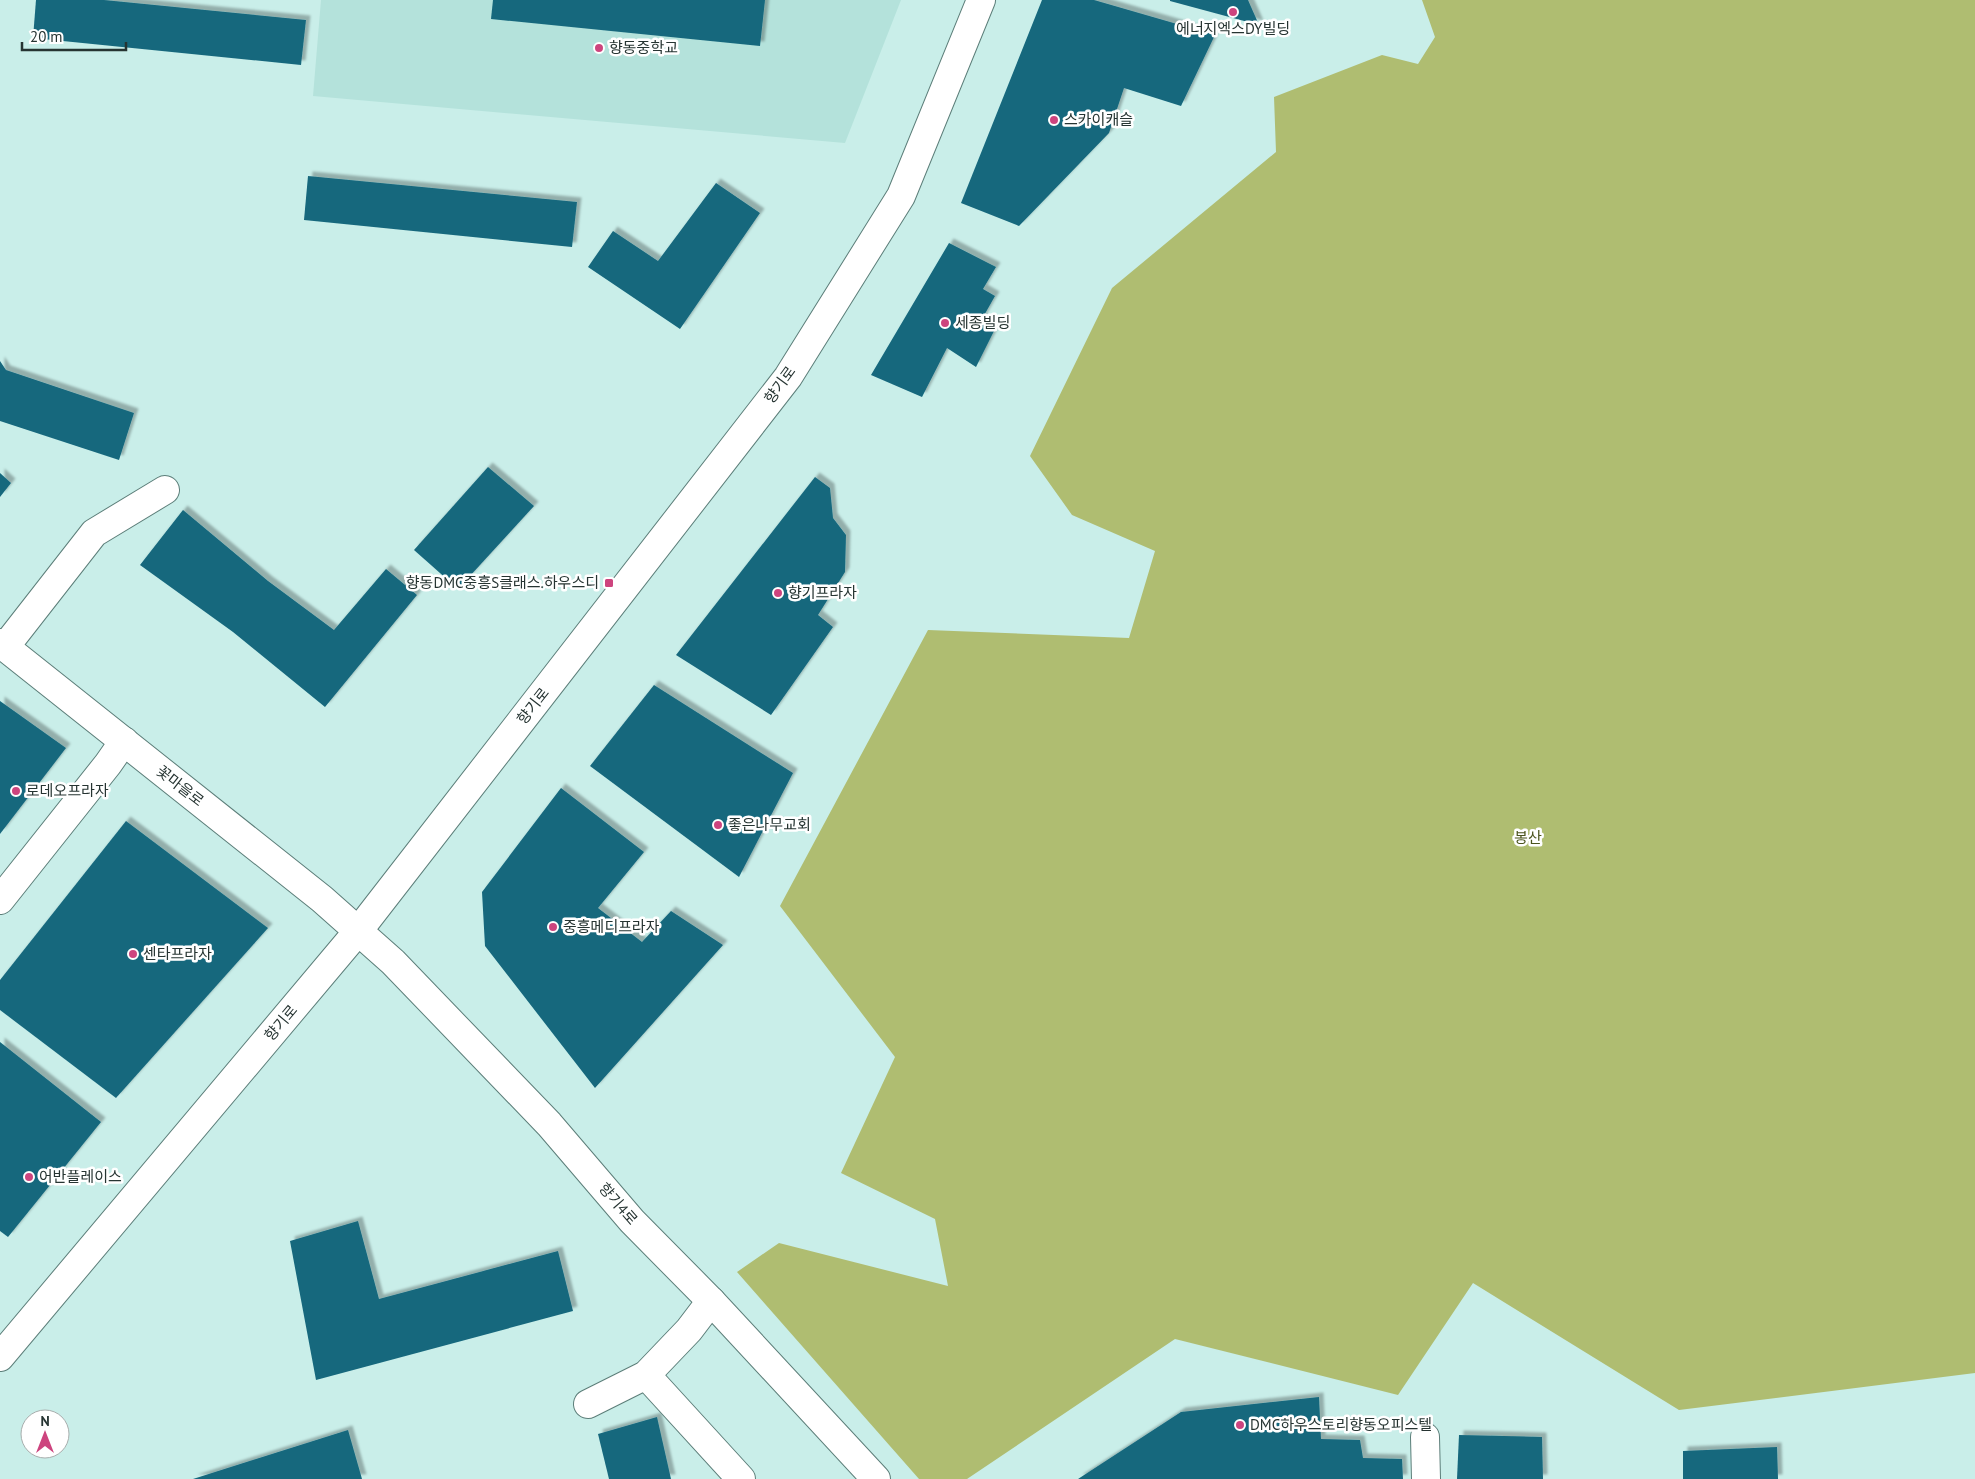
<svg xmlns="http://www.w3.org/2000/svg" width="1975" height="1479" font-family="'PT Sans','Noto Sans KR',sans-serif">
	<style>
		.built { fill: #b4e2db }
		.forest { fill: #afbd71 }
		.building { fill: #15677d; filter: url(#shadow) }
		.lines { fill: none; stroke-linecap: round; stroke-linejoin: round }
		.minor-casing { stroke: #5c7e79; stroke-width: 30 }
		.major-casing { stroke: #5c7e79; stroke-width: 30 }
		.minor { stroke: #fff; stroke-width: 28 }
		.major { stroke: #fff; stroke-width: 28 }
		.poi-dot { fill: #cd447e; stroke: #fff; stroke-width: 2 }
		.labels { text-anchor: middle; stroke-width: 5; stroke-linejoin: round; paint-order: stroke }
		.poi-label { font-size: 15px; fill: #263432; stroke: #fff; text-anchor: start }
		.street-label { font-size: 15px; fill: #263432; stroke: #fff }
		.park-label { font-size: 15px; fill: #4b541d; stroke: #fff }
	</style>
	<defs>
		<filter id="shadow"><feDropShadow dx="4.5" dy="-4.5" stdDeviation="1" flood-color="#0004"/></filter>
	</defs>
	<rect width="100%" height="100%" fill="#c9eee9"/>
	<path class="built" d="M321,0h580l-56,143 -532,-47z"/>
	<path class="forest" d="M1422,0h553v1373l-296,37 -206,-127 -75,112 -223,-56 -208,140h-48l-182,-207 42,-29 169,43 -13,-67 -94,-46 54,-116 -115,-151 148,-276 201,8 26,-87 -83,-36 -42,-59 82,-168 164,-136 -2,-55 108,-42 36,9 17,-27z"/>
	<g class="building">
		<path d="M36,0h68l202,20 -5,45 -268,-27z"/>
		<path d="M493,0h272l-5,46 -269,-27z"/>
		<path d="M1042,0h52l121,35 -34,71 -57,-18 -15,45 -90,93 -58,-23z"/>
		<path d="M1170,0h78l11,25 -89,-24z"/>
		<path d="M308,176l269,26 -5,45 -268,-27z"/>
		<path d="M716,183l44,30 -80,116 -92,-62 25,-36 45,30z"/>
		<path d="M949,243l47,24 -13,22 12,7 -13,23 14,8 -20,40 -29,-19 -25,49 -51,-22z"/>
		<path d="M0,361l6,9 128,43 -15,47 -119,-39z"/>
		<path d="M488,467l46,39 -76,83 -44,-39z"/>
		<path d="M0,473l11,10 -11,14z"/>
		<path d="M815,477l15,11 3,30 13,17 -1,37 -27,43 15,12 -62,88 -95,-60z"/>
		<path d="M183,510l85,71 66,49 52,-61 31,26 -92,112 -92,-75 -93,-67z"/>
		<path d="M654,685l139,88 -54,104 -149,-111z"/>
		<path d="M0,701l66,47 -66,86z"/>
		<path d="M561,788l83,64 -46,56 44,34 29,-31 52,34 -128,143 -110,-142 -3,-54z"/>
		<path d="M126,821l142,107 -152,170 -116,-88v-30z"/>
		<path d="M0,1042l101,80 -93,115 -8,-6z"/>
		<path d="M358,1221l21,78 179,-48 15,60 -257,69 -26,-139z"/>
		<path d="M1319,1397l2,42 39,1 3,18 39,1 1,20h-325l103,-67z"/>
		<path d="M657,1417l14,62h-62l-11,-45z"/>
		<path d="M348,1430l14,49h-169z"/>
		<path d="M1459,1435l83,2 1,42h-86z"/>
		<path d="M1777,1447l1,32h-95v-28z"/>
	</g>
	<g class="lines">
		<g class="minor-casing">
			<g id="minor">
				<path d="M0,643l322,256 71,63 156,162 83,97 79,80 165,178"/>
				<path d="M5,647l89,-114 71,-43"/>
				<path d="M0,900l108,-136 16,-23"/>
				<path d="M646,1375l95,104"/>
				<path d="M588,1404l58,-29 43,-45 22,-29"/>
				<path d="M1425,1437l1,42"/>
			</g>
		</g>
		<g class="major-casing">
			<path id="major" d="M0,1357l359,-427 429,-553 113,-181 80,-196"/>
		</g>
		<use href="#minor" class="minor"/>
		<use href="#major" class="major"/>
	</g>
	<g class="poi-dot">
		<circle cx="1233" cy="12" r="5"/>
		<circle cx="599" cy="48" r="5"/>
		<circle cx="1054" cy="120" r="5"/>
		<circle cx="945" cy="323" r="5"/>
		<rect x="604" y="578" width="10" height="10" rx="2.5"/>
		<circle cx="778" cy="593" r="5"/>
		<circle cx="16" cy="791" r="5"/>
		<circle cx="718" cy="825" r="5"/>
		<circle cx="553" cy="927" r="5"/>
		<circle cx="133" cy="954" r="5"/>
		<circle cx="29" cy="1177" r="5"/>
		<circle cx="1240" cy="1425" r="5"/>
	</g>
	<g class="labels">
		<g class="poi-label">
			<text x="1233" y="34" text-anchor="middle">에너지엑스DY빌딩</text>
			<text x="609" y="53">향동중학교</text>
			<text x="1064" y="125">스카이캐슬</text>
			<text x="955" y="328">세종빌딩</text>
			<text x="599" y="588" text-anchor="end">향동DMC중흥S클래스.하우스디</text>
			<text x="788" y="598">향기프라자</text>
			<text x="26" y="796">로데오프라자</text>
			<text x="728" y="830">좋은나무교회</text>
			<text x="563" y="932">중흥메디프라자</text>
			<text x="143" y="959">센타프라자</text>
			<text x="39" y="1182">어반플레이스</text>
			<text x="1250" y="1430">DMC하우스토리향동오피스텔</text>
		</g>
		<g class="street-label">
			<text transform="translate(780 385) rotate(-54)" y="5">향기로</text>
			<text transform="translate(533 706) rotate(-52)" y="5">향기로</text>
			<text transform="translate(180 786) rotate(38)" y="5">꽃마을로</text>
			<text transform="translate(281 1023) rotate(-50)" y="5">향기로</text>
			<text transform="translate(618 1204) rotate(49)" y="5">향기4로</text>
		</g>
		<g class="park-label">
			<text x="1528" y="843">봉산</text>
		</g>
	</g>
	<g transform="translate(45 1434)"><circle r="24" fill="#ffffff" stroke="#a8aead"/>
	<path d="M0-4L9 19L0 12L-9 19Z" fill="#cd447e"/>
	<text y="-8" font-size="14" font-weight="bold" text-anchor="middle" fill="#263432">N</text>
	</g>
	<path d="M22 42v8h104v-8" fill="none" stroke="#263432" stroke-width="2.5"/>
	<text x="30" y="42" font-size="15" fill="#263432" stroke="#ffffff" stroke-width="4" paint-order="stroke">20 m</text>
</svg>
